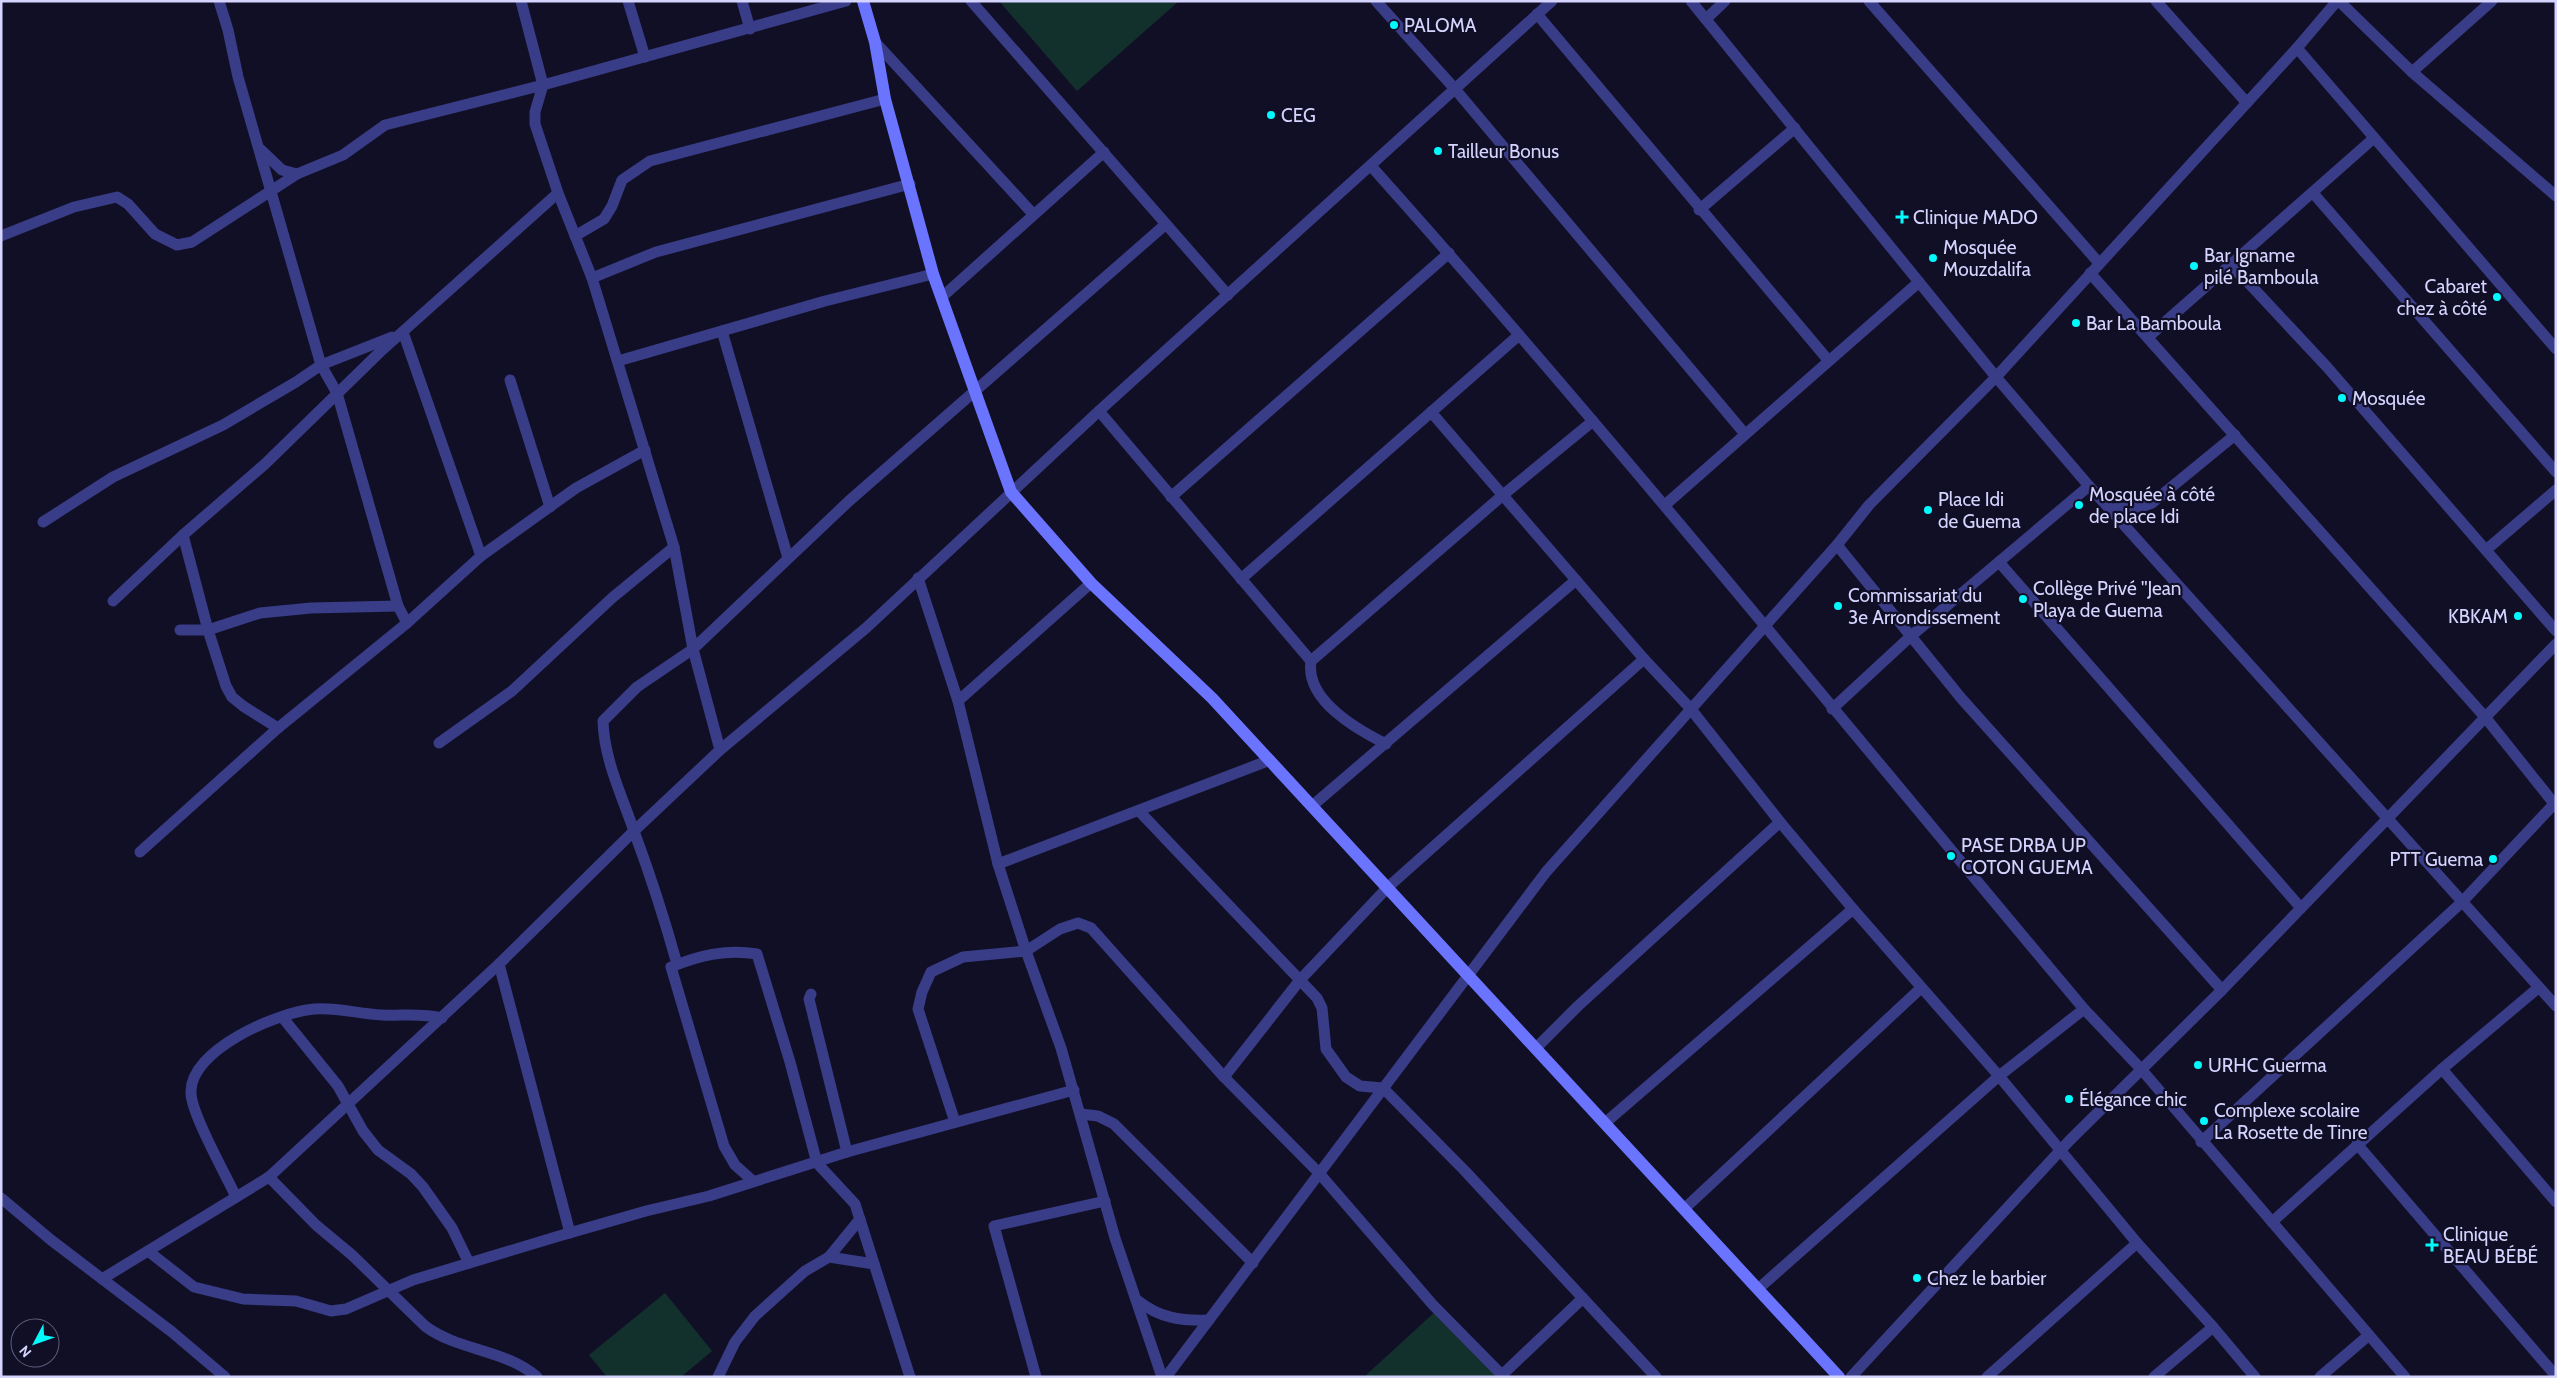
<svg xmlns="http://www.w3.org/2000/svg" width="2557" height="1378" font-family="Cabin,sans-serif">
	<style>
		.green { fill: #12312d }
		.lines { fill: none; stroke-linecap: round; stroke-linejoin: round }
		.street { stroke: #393c86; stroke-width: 11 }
		.secondary { stroke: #6b74ff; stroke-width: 12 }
		.poi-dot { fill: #00fbff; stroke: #110f26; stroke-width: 2 }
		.labels { text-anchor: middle; stroke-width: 4.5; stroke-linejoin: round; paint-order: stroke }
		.poi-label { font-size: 19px; fill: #d5d4ff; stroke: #110f26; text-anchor: start }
	</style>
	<rect width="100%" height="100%" fill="#110f26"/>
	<g class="green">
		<path d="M999,1h180l-102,90z"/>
		<path d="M665,1293l47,58 -31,26h-74l-18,-22z"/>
		<path d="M1437,1310l61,67h-134z"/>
	</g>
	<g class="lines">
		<g class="street">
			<path d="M219,1l9,29 10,47 83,288 16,28 61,213 9,17"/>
			<path d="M521,1l22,84 303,-84"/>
			<path d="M628,1l17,56"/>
			<path d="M742,1l8,28"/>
			<path d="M971,1l257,294"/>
			<path d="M1376,1l79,88 290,345"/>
			<path d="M1691,1l305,376 93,109 467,520"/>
			<path d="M1869,1l230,262"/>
			<path d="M2156,1l91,102"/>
			<path d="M2339,1l73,71 144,124"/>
			<path d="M1537,14l291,346"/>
			<path d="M1706,19l19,-18"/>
			<path d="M875,42l158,172"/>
			<path d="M2297,48l259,301"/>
			<path d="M2412,72l80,-71"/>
			<path d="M260,149l22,21 15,4"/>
			<path d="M1371,166c245,274 476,561 713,843l57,60 264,308"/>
			<path d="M2313,193l243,279"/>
			<path d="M1699,210l96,-82"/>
			<path d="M1,236l73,-29 43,-10 11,7 27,30 22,11 15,-3 105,-68 46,-19 42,-30 158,-40 -8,27v12l23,69 34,85 82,269 19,102 27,101 146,-122 233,-217 453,-410"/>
			<path d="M575,236l29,-17 8,-13 10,-26 28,-19 235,-62"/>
			<path d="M2229,266l145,-128"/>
			<path d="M2090,273l395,444 71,89"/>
			<path d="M592,278l64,-26 254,-68"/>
			<path d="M942,297l162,-145"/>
			<path d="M722,331l66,227"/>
			<path d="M403,332l78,224"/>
			<path d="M2148,337l81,-71 14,11 84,90 229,264"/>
			<path d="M618,361l207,-60 108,-27"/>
			<path d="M510,380l40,127"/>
			<path d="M1099,411l212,250"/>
			<path d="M1431,412l213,247 46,49 90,114 73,87 146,167 138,167 76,84 42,50"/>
			<path d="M1171,497l278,-244"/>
			<path d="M1665,505l254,-223"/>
			<path d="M2110,509l31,-2 11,-4 83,-68"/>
			<path d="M43,522l70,-45 110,-52 73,-43 25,-17 71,-28"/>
			<path d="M183,535l25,95 18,56 6,11 11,9 35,22"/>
			<path d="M1837,545l124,153 261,292"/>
			<path d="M2486,550l70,-60"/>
			<path d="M1999,562l302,346"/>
			<path d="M918,578l40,123 40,163 28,87 35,97 54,190 47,139"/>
			<path d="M1241,579l278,-244"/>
			<path d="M113,601l70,-66 82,-71 115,-112 178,-159"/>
			<path d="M180,630h28l52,-17 51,-5 87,-2"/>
			<path d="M958,701l133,-118"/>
			<path d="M1832,709l79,-73 178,-150"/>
			<path d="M439,743l73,-52 100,-93 62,-51"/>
			<path d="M1386,744c-30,-15 -81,-44 -75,-83l192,-166 90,-74"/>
			<path d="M1312,806l264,-226"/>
			<path d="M1139,811l178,187 5,10 4,41 20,28 14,9 23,2 82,83 191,206"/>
			<path d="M140,852l138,-124 129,-105 74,-67 95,-68 69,-38"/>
			<path d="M998,864l272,-104"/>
			<path d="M499,964l71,269"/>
			<path d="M677,964c-12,-43 -26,-87 -42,-130 -12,-36 -31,-74 -32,-113l34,-34 56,-38 156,-148 317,-277"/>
			<path d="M811,994l-2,5 38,153"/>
			<path d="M283,1018l55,68 25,45 15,19 33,24 12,13 29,41 17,35"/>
			<path d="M1536,1048l42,-42 202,-184"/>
			<path d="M2442,1069l114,133"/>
			<path d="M1224,1077l76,-97 87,-92 257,-229"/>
			<path d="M1081,1114l17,2 16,8 139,139"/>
			<path d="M955,1122l-37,-113 4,-17 9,-20 32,-15 63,-6 34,-22 18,-6 13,5 133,149 95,96 114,132 71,72"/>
			<path d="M1605,1123l248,-214"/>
			<path d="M2201,1142l261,-240 94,-100"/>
			<path d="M2357,1144l199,232"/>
			<path d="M269,1177l47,48 36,30 73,71c33,25 80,23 112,51"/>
			<path d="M753,1181l-18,-16 -11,-19 -53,-179c29,-12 56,-18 86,-13l33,108 27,101 38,41 55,173"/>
			<path d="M236,1197c-10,-22 -45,-84 -45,-104 -2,-43 87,-81 123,-84 23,-2 45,5 68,6 21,1 40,-2 60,3"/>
			<path d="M1,1198l50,42 121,92 53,45"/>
			<path d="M1684,1209l237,-221"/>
			<path d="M2272,1222l170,-153 96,-81"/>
			<path d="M148,1251l46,36 49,12 53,2 35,10 15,-2 67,-29 146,-44 87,-25 63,-15 138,-44 227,-62"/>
			<path d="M829,1257l45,7"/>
			<path d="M102,1279l167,-102 230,-213 135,-133 86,-81"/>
			<path d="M1758,1289l241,-213 85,-67"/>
			<path d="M1137,1300c22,18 44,21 72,20"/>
			<path d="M1502,1375l81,-77"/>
			<path d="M718,1377l17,-35 20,-26 50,-45 24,-14 31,-38"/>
			<path d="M1036,1377l-42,-151 111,-25"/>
			<path d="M1166,1377l380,-505 291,-327 32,-40 127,-128 301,-329 40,-47"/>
			<path d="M1851,1377l219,-237 152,-150 334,-346"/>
			<path d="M1987,1377l150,-134"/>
			<path d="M2154,1377l59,-50"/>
			<path d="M2320,1377l49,-42"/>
		</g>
		<path class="secondary" d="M863,1l12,41 10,57 48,175 78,218 80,91 121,115 627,679"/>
	</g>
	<g class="poi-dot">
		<circle cx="1394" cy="25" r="5"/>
		<circle cx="1271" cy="115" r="5"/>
		<circle cx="1438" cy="151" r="5"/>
		<path d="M1899.5 209.5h5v5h5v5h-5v5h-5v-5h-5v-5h5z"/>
		<circle cx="1933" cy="258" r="5"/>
		<circle cx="2194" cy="266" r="5"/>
		<circle cx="2497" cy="297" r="5"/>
		<circle cx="2076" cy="323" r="5"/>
		<circle cx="2342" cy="398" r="5"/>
		<circle cx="2079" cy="505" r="5"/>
		<circle cx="1928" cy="510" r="5"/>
		<circle cx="2023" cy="599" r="5"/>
		<circle cx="1838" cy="606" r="5"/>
		<circle cx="2518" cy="616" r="5"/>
		<circle cx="1951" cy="856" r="5"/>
		<circle cx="2493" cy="859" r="5"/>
		<circle cx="2198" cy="1065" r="5"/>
		<circle cx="2069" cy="1099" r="5"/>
		<circle cx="2204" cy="1121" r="5"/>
		<path d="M2429.5 1237.5h5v5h5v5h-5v5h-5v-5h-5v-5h5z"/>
		<circle cx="1917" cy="1278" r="5"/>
	</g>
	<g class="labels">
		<g class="poi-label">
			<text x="1404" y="32">PALOMA</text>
			<text x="1281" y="122">CEG</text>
			<text x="1448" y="158">Tailleur Bonus</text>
			<text x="1913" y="224">Clinique MADO</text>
			<text x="1943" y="254">Mosquée<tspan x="1943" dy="22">Mouzdalifa</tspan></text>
			<text x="2204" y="262">Bar Igname<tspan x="2204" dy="22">pilé Bamboula</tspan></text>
			<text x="2487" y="293" text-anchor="end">Cabaret<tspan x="2487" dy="22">chez à côté</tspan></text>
			<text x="2086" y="330">Bar La Bamboula</text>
			<text x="2352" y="405">Mosquée</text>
			<text x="2089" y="501">Mosquée à côté<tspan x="2089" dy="22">de place Idi</tspan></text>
			<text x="1938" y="506">Place Idi<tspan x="1938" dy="22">de Guema</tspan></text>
			<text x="2033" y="595">Collège Privé ''Jean<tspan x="2033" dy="22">Playa de Guema</tspan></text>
			<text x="1848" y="602">Commissariat du<tspan x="1848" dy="22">3e Arrondissement</tspan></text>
			<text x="2508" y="623" text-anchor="end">KBKAM</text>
			<text x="1961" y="852">PASE DRBA UP<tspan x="1961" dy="22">COTON GUEMA</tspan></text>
			<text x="2483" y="866" text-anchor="end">PTT Guema</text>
			<text x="2208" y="1072">URHC Guerma</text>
			<text x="2079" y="1106">Élégance chic</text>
			<text x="2214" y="1117">Complexe scolaire<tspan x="2214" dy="22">La Rosette de Tinre</tspan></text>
			<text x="2443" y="1241">Clinique<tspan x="2443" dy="22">BEAU BÉBÉ</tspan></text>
			<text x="1927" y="1285">Chez le barbier</text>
		</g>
	</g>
	<rect width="2557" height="1378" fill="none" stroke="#d5d4ff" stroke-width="5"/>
	<g transform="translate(35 1343) rotate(229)"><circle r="24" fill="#110f26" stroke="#5f5e7d"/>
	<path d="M0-4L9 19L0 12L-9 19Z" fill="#00fbff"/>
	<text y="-8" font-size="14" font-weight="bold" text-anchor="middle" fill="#d5d4ff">N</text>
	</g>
</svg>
